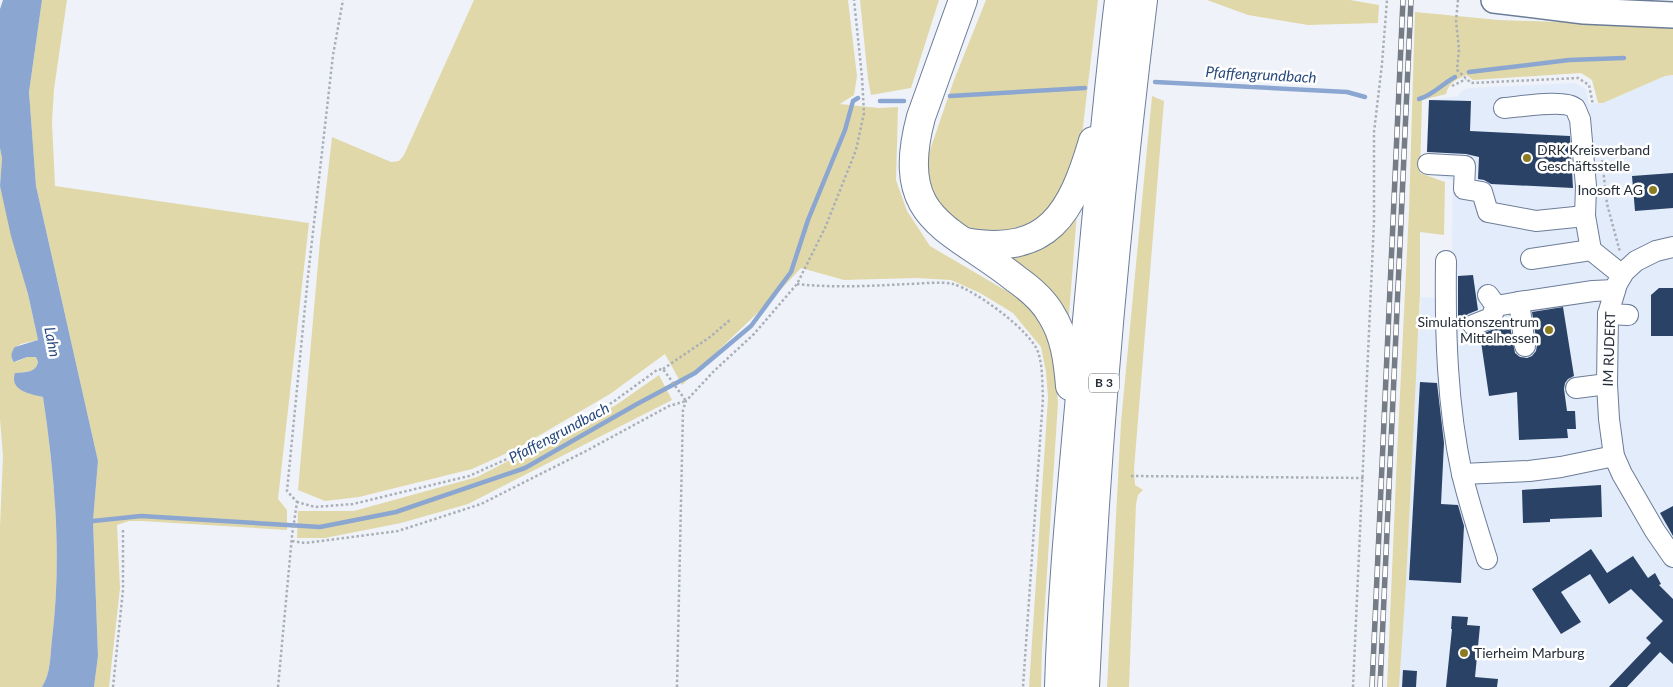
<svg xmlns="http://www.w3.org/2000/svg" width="1673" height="687" font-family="Lato,sans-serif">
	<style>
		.built { fill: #e3ecfb }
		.green { fill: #e0d8a8 }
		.water { fill: #8ba6d0 }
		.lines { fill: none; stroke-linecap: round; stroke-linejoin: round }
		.stream { stroke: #8ba6d0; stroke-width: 4.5 }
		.building { fill: #2a4265 }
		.minor-casing { stroke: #6c7d98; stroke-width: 22 }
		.major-casing { stroke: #6c7d98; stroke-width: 28 }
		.highway-casing { stroke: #6c7d98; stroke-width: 30 }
		.path { stroke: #aaafb7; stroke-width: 2.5; stroke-dasharray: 2.5 2.5; stroke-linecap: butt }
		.minor { stroke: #fff; stroke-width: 20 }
		.major { stroke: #fff; stroke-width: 25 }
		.highway { stroke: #fff; stroke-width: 28 }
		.rail-casing { stroke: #767c85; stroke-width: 5.5 }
		.rail { stroke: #fff; stroke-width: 4; stroke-dasharray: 11; stroke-linecap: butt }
		.poi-dot { fill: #8b7c22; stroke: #fff; stroke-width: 2 }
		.labels { text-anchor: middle; stroke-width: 5; stroke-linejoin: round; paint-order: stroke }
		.shield { fill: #fff; stroke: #666c74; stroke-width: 1 }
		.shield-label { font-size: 12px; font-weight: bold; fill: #252d38 }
		.poi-label { font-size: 14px; fill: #252d38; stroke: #fff; text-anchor: start }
		.street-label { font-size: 14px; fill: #252d38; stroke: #fff }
		.water-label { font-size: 15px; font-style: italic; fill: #27497e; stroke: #fff }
	</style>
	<rect width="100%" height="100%" fill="#eff3f9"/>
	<path class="built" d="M1673,75v612h-274l7,-103 9,-199 6,-88 30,2 2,-119 -28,-7 4,-73 29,-4 3,-5 8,-3 106,-5 11,6 3,15 14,-1 62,-27z"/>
	<g class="green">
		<path d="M42,0h25l-13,89 -2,33 3,64 254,37 -31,276 9,11v20l-145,-9h-13l-12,4 3,63 -11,99h-15l4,-31 -5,-135 5,-60 -62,-275 -7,-94z"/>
		<path d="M474,0h374l9,76 -3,19 -14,9 39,4 19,-1 -2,73 11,31 23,35 90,53 19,14 14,22 5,68 -16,247 -1,37h-12l19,-289 -2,-26 -5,-25 -28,-34 -33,-20 -29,-13 -35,-2 -72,2 -43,-12 -31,33 -88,84 -17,-31 -55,40 -94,55 -44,20 -113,28 -34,4 -27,-11 22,-249 12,-104 59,25 8,-1 5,-6z"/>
		<path d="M860,0h79l-28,88 -40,7 -3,-16z"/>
		<path d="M986,0h112l-16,135 -20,61 -31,31 -22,6 -24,-1 -27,-8 -14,-10 -17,-31 2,-30 25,-73z"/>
		<path d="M1207,0h143l29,5 -1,18 -70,2 -60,-10z"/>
		<path d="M1415,12l84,8 174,6v49l-8,1 -62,27h-5l-6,-23 -11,-7 -108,7 -7,-5c-10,5 -17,7 -20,19l-24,6 -2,73 25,9 -1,53 -24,-3v62l-14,290 -7,103h-12l10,-232 12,-245z"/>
		<path d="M1152,96l12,5 -30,368 1,16 8,5 -5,5 -2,9 -7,183h-22l14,-265z"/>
		<path d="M0,148l2,10 -2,28 28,108 10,46c-12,3 -28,3 -26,20l4,2 11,-5h9l2,5c-2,11 -13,10 -22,11 -8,17 15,21 27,24 12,80 19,162 9,242 -2,17 -1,34 -10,48h-42v-160l3,-71 -3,-37z"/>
		<path d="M1078,200l-10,127 -81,-78z"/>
		<path d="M659,375l13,25 -204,104 -67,19 -76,15h-28l1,-27h56l123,-34 139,-72z"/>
	</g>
	<path class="water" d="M3,0h39l-13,92 7,94 62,275 -5,60 5,135 -4,31h-52c9,-14 8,-31 10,-48 10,-80 3,-162 -9,-242 -12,-3 -34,-6 -28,-24 10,-1 21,0 23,-11l-2,-5h-9l-13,5c-4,-5 -3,-10 1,-15l23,-7 -10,-46 -17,-58 -11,-50 2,-28 -2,-10v-139z"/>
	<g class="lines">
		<g class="stream">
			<path d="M1469,72l100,-12 55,-2"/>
			<path d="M1155,82l192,10 18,5"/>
			<path d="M950,96l135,-8"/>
			<path d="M1419,99c14,-4 23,-15 36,-22"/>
			<path d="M880,101h24"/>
			<path d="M89,523l4,-2 48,-5 179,11 76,-15 129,-44 112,-64 58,-31 56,-47 40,-54 17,-52 37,-90 8,-29 5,-3"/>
		</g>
	</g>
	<g class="building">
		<path d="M1429,100l42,1 -1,30 100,5 3,52 -82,-4 -7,-4 -6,-1 1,-22 -13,-3 -39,-2z"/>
		<path d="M1673,173v35l-38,3 -3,-35z"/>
		<path d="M1473,275l5,35 -10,4 -5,4 -5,1v-43z"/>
		<path d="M1659,288h14v48h-22v-41z"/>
		<path d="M1563,307l11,69 -6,3 -3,4 -1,6 3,22h8l1,18h-9l1,9 -49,2 -2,-48 -28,4 -9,-61 18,-8 12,-1 5,27 5,4 7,1 5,-2 4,-5 1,-6 -5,-33z"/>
		<path d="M1420,382l17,1 7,60 -3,61 17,1 6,21 -3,57 -52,-3z"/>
		<path d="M1601,485l1,32 -52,2v3l-27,1 -1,-33z"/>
		<path d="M1673,506v30l-13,-23z"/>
		<path d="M1591,549l16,24 26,-17 15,22 7,-5 6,11 -2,1 14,14v65l-13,-12 -33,35h-18l42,-44 -5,-5 17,-17 -32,-32 -22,15 -19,-30 -29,18 20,30 -20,12 -29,-45z"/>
		<path d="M1452,616l16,1 -1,8 13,1 -5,51 23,2 -1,8h-51l6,-58h-1z"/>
		<path d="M1403,670l14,1 -1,16h-14z"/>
	</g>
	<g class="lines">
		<g class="minor-casing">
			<g id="minor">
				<path d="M1504,108c15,-1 60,-9 71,0 2,3 3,8 5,11l6,67 -1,30 6,34 31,25"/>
				<path d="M1428,164l37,2 -1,23 18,3 6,20 48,9 49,-5"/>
				<path d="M1673,247l-17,4 -20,10 -12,11 -7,12 -9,30 -1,70 2,35 5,37 8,18 33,57 18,26"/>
				<path d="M1531,259l60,-9"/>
				<path d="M1446,261c-1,71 1,144 16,213 7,29 16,57 25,85"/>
				<path d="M1488,295l8,11 23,-4"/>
				<path d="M1608,314l20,1"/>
				<path d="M1473,325l18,-7 5,-12"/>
				<path d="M1525,346l-6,-44 74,-11 22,-1"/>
				<path d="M1576,388l31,-4"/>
				<path d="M1462,474l67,-3 32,-4 53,-11"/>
			</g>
		</g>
		<g class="major-casing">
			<path id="major" d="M1494,0l90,11 89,4"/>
		</g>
		<g class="highway-casing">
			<g id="highway">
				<path d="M963,0l-42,117c-28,104 29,109 95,162 13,9 27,21 35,35 14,22 17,47 19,72"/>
				<path d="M965,242c84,15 107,-30 128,-101"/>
				<path d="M1059,687c3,-105 14,-209 23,-314 12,-124 22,-249 37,-373"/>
				<path d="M1085,687c10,-229 30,-459 58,-687"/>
			</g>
		</g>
		<g class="path">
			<path d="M1458,0l-2,21 3,28 -2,21 14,13 107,-5 11,7 4,20"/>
			<path d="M1452,86l14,-7"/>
			<path d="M1602,160l5,44 13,48"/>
			<path d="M797,284c36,4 74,2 110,0 14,0 32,-3 46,0 22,6 77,46 85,68 5,14 4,31 5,46l-20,289"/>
			<path d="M663,369l47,-32 21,-18"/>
			<path d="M1131,476l233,2"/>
			<path d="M292,541l13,2 24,-3 69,-9 83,-27 105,-53 83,-45 17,-5 -23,-32 -6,1 -44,32 -95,52 -49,22 -116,28 -38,3 -18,-5"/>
			<path d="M113,687l10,-97v-60"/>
			<path d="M278,687l14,-151 5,-34 -10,-11 21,-215 25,-221 10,-55"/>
			<path d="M677,687l6,-277 3,-9 28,-30 40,-37 43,-50 28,-56 31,-78 8,-37 -2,-36 -8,-77"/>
			<path d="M1353,687l21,-466v-89l8,-68 5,-64"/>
		</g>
		<use href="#minor" class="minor"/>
		<use href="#major" class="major"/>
		<use href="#highway" class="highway"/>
		<g class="rail-casing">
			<g id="rail">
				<path d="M1372,687l31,-687"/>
				<path d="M1380,687l31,-687"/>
			</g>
		</g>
		<use href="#rail" class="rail"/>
	</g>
	<g class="poi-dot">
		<circle cx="1527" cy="158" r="5"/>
		<circle cx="1653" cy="190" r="5"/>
		<circle cx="1549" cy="330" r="5"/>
		<circle cx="1464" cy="653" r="5"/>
	</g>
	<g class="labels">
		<rect class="shield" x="1089" y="373.5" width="30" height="19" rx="4"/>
		<g class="shield-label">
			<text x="1104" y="387">B 3</text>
		</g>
		<g class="poi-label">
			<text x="1537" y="155">DRK Kreisverband<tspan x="1537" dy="16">Geschäftsstelle</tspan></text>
			<text x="1643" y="195" text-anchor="end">Inosoft AG</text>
			<text x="1539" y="327" text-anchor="end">Simulationszentrum<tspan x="1539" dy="16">Mittelhessen</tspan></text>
			<text x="1474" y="658">Tierheim Marburg</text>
		</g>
		<g class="street-label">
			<text transform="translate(1609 349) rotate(-88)" y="5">IM RUDERT</text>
		</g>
		<g class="water-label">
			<text transform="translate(1261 75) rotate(3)" y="5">Pfaffengrundbach</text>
			<text transform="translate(52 342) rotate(79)" y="5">Lahn</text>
			<text transform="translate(559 433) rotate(-28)" y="5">Pfaffengrundbach</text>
		</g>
	</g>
</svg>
